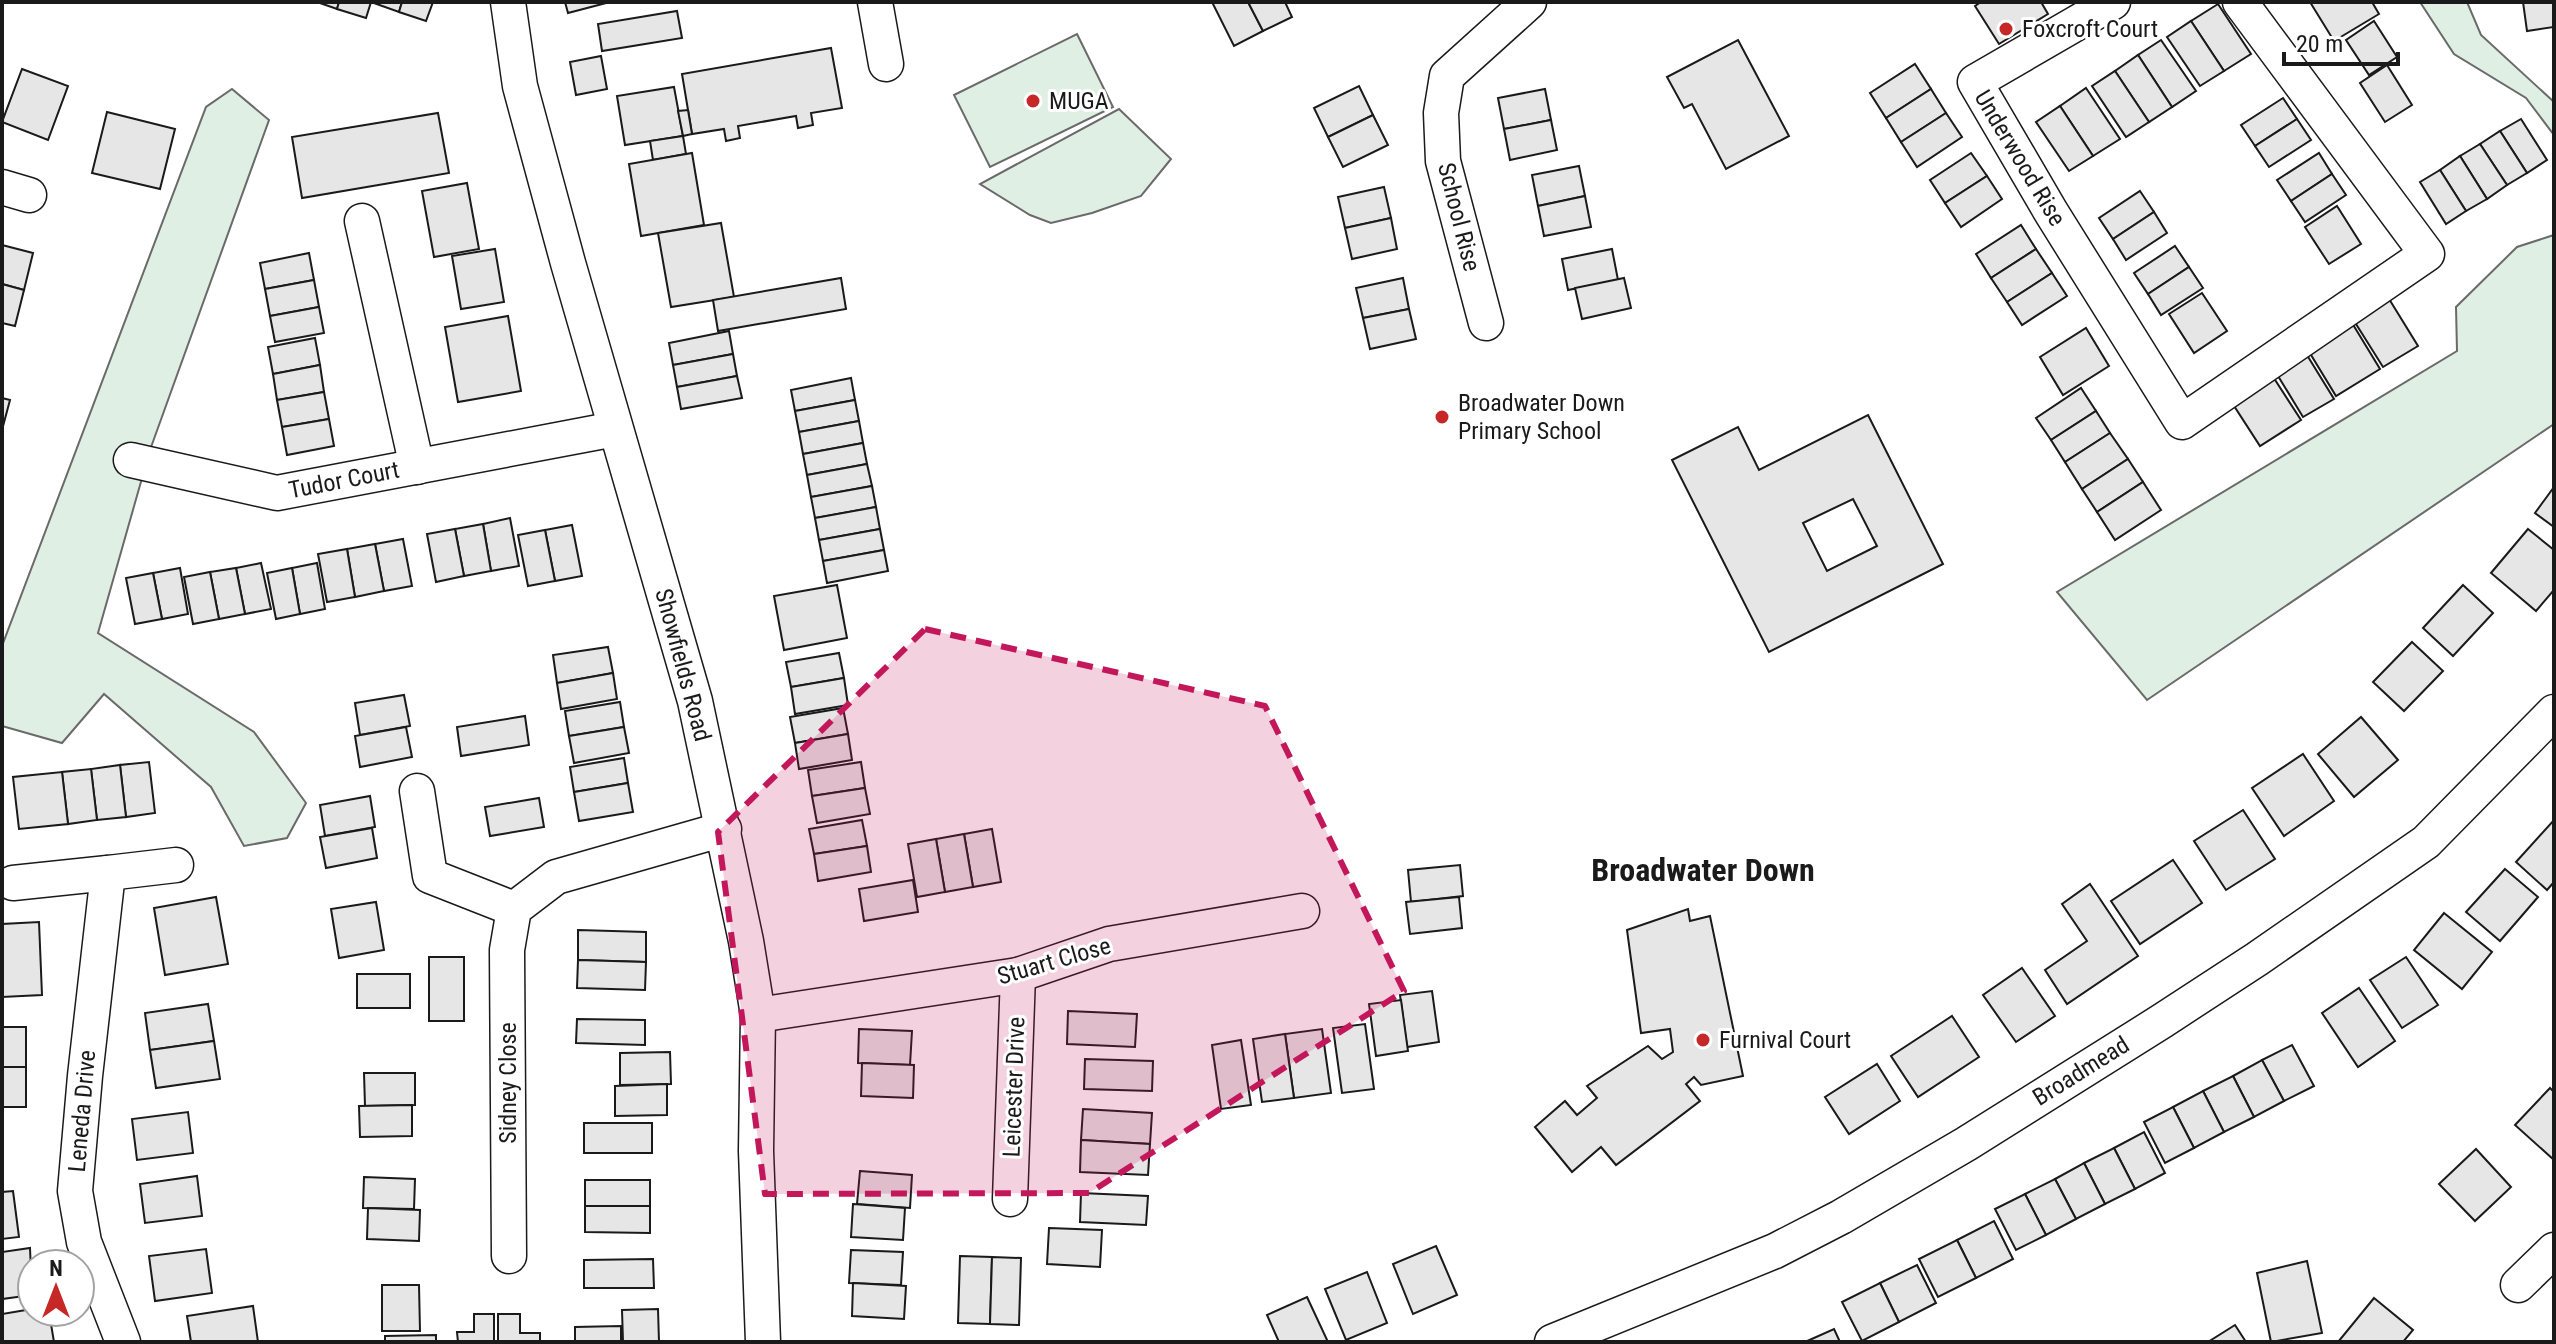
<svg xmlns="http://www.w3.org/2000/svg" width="2556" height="1344" font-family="'Roboto Condensed',sans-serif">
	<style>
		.green { fill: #e0efe3; stroke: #6a6a6a; stroke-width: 2 }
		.building { fill: #e6e6e6; stroke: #1a1a1a; stroke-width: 2; fill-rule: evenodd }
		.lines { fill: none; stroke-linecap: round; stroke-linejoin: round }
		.minor-casing { stroke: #1a1a1a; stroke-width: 37 }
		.minor { stroke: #fff; stroke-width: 34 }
		.marked { fill: #c2185b; fill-opacity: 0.2; stroke: #c2185b; stroke-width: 6; stroke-dasharray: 16 10; stroke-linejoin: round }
		.poi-dot { fill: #c62828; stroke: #fff; stroke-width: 3 }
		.labels { text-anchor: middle; stroke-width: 6; stroke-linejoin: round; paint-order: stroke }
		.poi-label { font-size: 24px; fill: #1a1a1a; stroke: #fff; text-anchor: start }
		.street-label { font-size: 24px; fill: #1a1a1a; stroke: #fff }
		.district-label { font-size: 32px; font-weight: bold; fill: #1a1a1a; stroke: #fff }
	</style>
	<rect width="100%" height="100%" fill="#fff"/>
	<g class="green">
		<path d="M2420,2h47l14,33 73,67v33l-28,-37 -72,-44z"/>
		<path d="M1077,34l36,73 -123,60 -36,-72z"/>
		<path d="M232,89l37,31 -119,330 -52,183 156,99 52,71 -19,35 -43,8 -33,-59 -107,-93 -42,49 -60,-17v-80l204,-539z"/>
		<path d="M1119,109l52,50 -30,37 -49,17 -41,10 -21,-8 -50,-31z"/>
		<path d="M2554,235v189l-407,276 -90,-108 400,-241 -1,-44 61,-60z"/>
	</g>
	<g class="building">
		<path d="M317,2h22l-2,7z"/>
		<path d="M339,2h32l-5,16 -29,-9z"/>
		<path d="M371,2h31l-3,10z"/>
		<path d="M402,2h31l-7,19 -27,-9z"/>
		<path d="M565,2h45l-42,11z"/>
		<path d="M1212,2h36l15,29 -29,15z"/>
		<path d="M1248,2h37l7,15 -29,14z"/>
		<path d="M1981,2h60l7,12 -49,30 -24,-38z"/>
		<path d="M2310,2h62l7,12 -45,27z"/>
		<path d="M2523,2h31v25l-27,4z"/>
		<path d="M2218,4l33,50 -27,17 -33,-50z"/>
		<path d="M677,11l5,27 -80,13 -4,-27z"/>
		<path d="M2191,21l33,50 -24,15 -33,-49z"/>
		<path d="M2374,21l23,36 -28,18 -23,-35z"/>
		<path d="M1738,40l51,96 -63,33 -34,-65 -8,4 -17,-31z"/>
		<path d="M2161,40l35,51 -24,16 -34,-52z"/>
		<path d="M831,48l11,60 -31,5 2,12 -15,3 -2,-12 -58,10 2,12 -14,3 -2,-12 -32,5 -10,-60z"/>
		<path d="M2138,55l34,52 -23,15 -34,-51z"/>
		<path d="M601,56l6,33 -31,6 -6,-33z"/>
		<path d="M1915,64l16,25 -45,29 -16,-25z"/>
		<path d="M2387,65l25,40 -27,17 -25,-39z"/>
		<path d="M22,69l46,17 -20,54 -46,-18z"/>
		<path d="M2115,71l34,51 -23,15 -34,-51z"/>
		<path d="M1359,86l14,29 -45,22 -14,-29z"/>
		<path d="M674,87l9,49 -58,9 -8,-49z"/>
		<path d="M2086,88l34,51 -27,17 -33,-50z"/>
		<path d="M1545,89l6,31 -47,9 -6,-31z"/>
		<path d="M1931,89l15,24 -45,29 -15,-24z"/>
		<path d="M2283,98l14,21 -42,27 -14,-21z"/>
		<path d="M2060,106l33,50 -24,15 -33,-49z"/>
		<path d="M688,110l4,24 -9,2 -5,-25z"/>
		<path d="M107,112l68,17 -15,60 -68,-16z"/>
		<path d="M438,113l11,60 -147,25 -10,-61z"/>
		<path d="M1946,113l16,24 -45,30 -16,-25z"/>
		<path d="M1373,115l15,30 -45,22 -15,-30z"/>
		<path d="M2297,119l14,21 -42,27 -14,-21z"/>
		<path d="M2521,119l26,41 -20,13 -27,-42z"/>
		<path d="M1551,120l6,30 -47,10 -6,-31z"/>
		<path d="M2500,131l27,42 -20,12 -27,-41z"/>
		<path d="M683,136l3,18 -33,6 -3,-19z"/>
		<path d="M2480,144l27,41 -20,14 -27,-43z"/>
		<path d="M692,153l12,72 -63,11 -12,-72z"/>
		<path d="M1971,153l16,23 -42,27 -15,-23z"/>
		<path d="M2319,153l13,21 -41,27 -14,-21z"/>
		<path d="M2460,156l27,43 -21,12 -26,-41z"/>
		<path d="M1579,166l6,30 -47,10 -6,-31z"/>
		<path d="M2440,170l26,41 -20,13 -26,-42z"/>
		<path d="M2332,174l14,21 -41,27 -14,-21z"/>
		<path d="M1987,176l15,23 -41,28 -16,-24z"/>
		<path d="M467,183l12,66 -45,8 -12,-66z"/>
		<path d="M1384,187l7,31 -46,10 -7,-31z"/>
		<path d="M2140,191l14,21 -41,27 -14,-21z"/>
		<path d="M1585,196l6,31 -47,9 -6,-30z"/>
		<path d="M2337,206l24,38 -32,20 -24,-37z"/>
		<path d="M2154,212l13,21 -41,27 -13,-21z"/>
		<path d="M1391,218l6,31 -45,10 -7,-31z"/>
		<path d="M721,223l13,74 -63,10 -13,-74z"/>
		<path d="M2021,225l15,24 -45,29 -15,-24z"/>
		<path d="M2,245l31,8 -9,37 -22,-6z"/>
		<path d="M2175,246l14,21 -41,27 -14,-21z"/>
		<path d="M495,249l9,53 -43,7 -9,-53z"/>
		<path d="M1612,249l6,31 -50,10 -6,-31z"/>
		<path d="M2036,249l16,24 -45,29 -16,-24z"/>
		<path d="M309,253l5,27 -49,9 -5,-26z"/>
		<path d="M2189,267l14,21 -42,27 -13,-21z"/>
		<path d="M2052,273l15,23 -45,29 -15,-23z"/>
		<path d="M841,278l5,31 -128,22 -5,-31z"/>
		<path d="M1403,278l6,31 -46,9 -7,-30z"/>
		<path d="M1624,278l7,30 -49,11 -7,-31z"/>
		<path d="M314,280l5,27 -49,9 -5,-27z"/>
		<path d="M2,284l22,6 -9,36 -13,-3z"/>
		<path d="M2202,293l25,38 -33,22 -25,-39z"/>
		<path d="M2386,294l32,52 -35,21 -32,-51z"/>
		<path d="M319,307l5,26 -49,9 -5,-26z"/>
		<path d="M1409,309l7,30 -46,10 -7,-31z"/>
		<path d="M508,316l13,75 -63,11 -13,-75z"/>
		<path d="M2349,318l31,51 -44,27 -31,-51z"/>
		<path d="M2086,328l23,38 -46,29 -23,-38z"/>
		<path d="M729,331l4,23 -60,11 -4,-22z"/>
		<path d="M315,338l5,27 -47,9 -5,-27z"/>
		<path d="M2302,347l32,52 -31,18 -31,-51z"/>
		<path d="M733,354l4,22 -60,11 -4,-22z"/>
		<path d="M320,365l4,27 -47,8 -4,-26z"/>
		<path d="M2268,369l33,51 -41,26 -33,-51z"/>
		<path d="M737,376l5,22 -61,11 -4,-22z"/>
		<path d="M851,378l4,22 -60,11 -4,-21z"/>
		<path d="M2081,388l15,23 -45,29 -15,-22z"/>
		<path d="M324,392l5,27 -47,8 -5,-27z"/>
		<path d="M2,398l8,2 -8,30z"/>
		<path d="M855,400l4,21 -60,11 -4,-21z"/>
		<path d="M2096,411l14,22 -45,29 -14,-22z"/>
		<path d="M1868,415l75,149 -174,88 -97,-192 66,-33 21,43zM1853,499l24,47 -50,25 -24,-48z"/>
		<path d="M329,419l5,27 -47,9 -5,-28z"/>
		<path d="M859,421l4,22 -60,11 -4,-22z"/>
		<path d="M2110,433l18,26 -46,30 -17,-27z"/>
		<path d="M863,443l4,21 -60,11 -4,-21z"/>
		<path d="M2128,459l15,23 -46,30 -15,-23z"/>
		<path d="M867,464l5,22 -61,11 -4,-22z"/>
		<path d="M2143,482l18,28 -46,30 -18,-28z"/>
		<path d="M872,486l4,21 -61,11 -4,-21z"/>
		<path d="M2554,487v40l-19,-14z"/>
		<path d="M876,507l4,22 -61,11 -4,-22z"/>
		<path d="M510,518l9,48 -28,5 -8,-47z"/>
		<path d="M483,524l8,47 -27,5 -9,-47z"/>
		<path d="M572,525l10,51 -27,5 -10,-51z"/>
		<path d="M455,529l9,47 -28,6 -9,-48z"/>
		<path d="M880,529l4,21 -61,11 -4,-21z"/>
		<path d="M2528,529l26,21v40l-18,21 -45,-38z"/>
		<path d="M545,530l10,51 -27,5 -10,-51z"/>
		<path d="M403,539l9,47 -28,5 -9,-47z"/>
		<path d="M375,544l9,47 -29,6 -8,-48z"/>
		<path d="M347,549l8,48 -28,5 -9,-48z"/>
		<path d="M884,550l4,21 -61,12 -4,-22z"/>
		<path d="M261,563l10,46 -26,5 -9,-46z"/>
		<path d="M317,563l8,46 -25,5 -8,-46z"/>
		<path d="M180,568l8,46 -26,5 -9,-46z"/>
		<path d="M236,568l9,46 -26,5 -9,-47z"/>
		<path d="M292,568l8,46 -24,5 -9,-46z"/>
		<path d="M210,572l9,47 -26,5 -9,-47z"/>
		<path d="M153,573l9,46 -27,5 -9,-46z"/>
		<path d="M837,585l10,53 -63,12 -10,-54z"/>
		<path d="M2463,585l30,28 -40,43 -30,-28z"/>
		<path d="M2412,642l31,29 -39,40 -31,-29z"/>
		<path d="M608,647l5,26 -56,10 -4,-28z"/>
		<path d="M839,653l5,25 -53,9 -5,-25z"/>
		<path d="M613,673l4,26 -56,10 -4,-26z"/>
		<path d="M844,678l4,27 -53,9 -4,-27z"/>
		<path d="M404,695l6,31 -50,9 -5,-32z"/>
		<path d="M620,702l4,25 -55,9 -4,-25z"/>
		<path d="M843,708l5,26 -53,9 -5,-26z"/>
		<path d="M525,716l4,29 -68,11 -4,-29z"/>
		<path d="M2361,717l37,43 -44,37 -36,-43z"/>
		<path d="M406,727l6,30 -52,10 -5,-31z"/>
		<path d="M624,727l5,26 -55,10 -5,-27z"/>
		<path d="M848,734l4,26 -53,9 -4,-26z"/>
		<path d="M2303,754l31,47 -50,35 -32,-48z"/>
		<path d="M624,758l4,25 -54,9 -4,-25z"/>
		<path d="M149,762l6,51 -29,4 -6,-52z"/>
		<path d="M861,762l4,26 -53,8 -4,-26z"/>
		<path d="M120,765l6,52 -29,3 -6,-51z"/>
		<path d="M91,769l6,51 -29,4 -6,-52z"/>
		<path d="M62,772l6,52 -49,5 -6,-52z"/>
		<path d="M628,783l5,29 -54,9 -5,-29z"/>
		<path d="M865,788l5,26 -53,9 -5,-27z"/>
		<path d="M370,796l5,31 -50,9 -5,-31z"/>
		<path d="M539,798l5,29 -54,9 -5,-29z"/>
		<path d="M2243,810l32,49 -49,31 -32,-49z"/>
		<path d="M862,820l5,26 -53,8 -5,-25z"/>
		<path d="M2554,820v62l-7,8 -31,-28z"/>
		<path d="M372,828l5,30 -51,10 -6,-31z"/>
		<path d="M992,829l9,53 -28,5 -9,-53z"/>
		<path d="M964,834l9,53 -28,5 -9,-53z"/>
		<path d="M936,839l9,53 -28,5 -9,-53z"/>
		<path d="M867,846l4,26 -53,9 -4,-27z"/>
		<path d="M2173,860l29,43 -62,41 -29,-43z"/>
		<path d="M1460,865l3,31 -52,6 -3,-32z"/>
		<path d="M2505,869l33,28 -38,44 -34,-29z"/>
		<path d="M913,880l5,32 -54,9 -5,-32z"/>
		<path d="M2090,884l48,72 -71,48 -22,-34 42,-29 -25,-37z"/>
		<path d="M216,897l12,67 -63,11 -11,-67z"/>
		<path d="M1459,897l3,31 -52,6 -4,-32z"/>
		<path d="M376,902l8,48 -45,8 -8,-49z"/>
		<path d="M1688,909l2,12 20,-5 33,160 -42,9 -7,-8 -8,7 14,17 -84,64 -15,-18 -29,25 -37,-45 30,-26 12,14 20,-17 -10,-12 61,-40 14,13 11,-7 -3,-23 -29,4 -14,-103z"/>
		<path d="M2444,913l48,39 -30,37 -48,-39z"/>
		<path d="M39,922l3,73 -40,2v-73z"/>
		<path d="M578,930l68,2v30l-68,-2z"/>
		<rect x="429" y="957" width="35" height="64"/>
		<path d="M2406,957l32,48 -36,23 -32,-48z"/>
		<path d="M578,960l68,2 -1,28 -68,-2z"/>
		<path d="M2022,968l33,48 -39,26 -33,-47z"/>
		<rect x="357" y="974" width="53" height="34"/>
		<path d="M2359,988l36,53 -37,26 -36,-54z"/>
		<path d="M1432,991l7,51 -32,5 -7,-52z"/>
		<path d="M1401,1000l7,51 -32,5 -7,-52z"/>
		<path d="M208,1004l6,37 -64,9 -5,-37z"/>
		<path d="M1068,1011l69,3 -2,33 -68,-3z"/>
		<path d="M1952,1016l27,41 -61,40 -27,-41z"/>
		<path d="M577,1019l68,1v25l-69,-2z"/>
		<path d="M1365,1024l9,65 -32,4 -9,-65z"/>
		<rect x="2" y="1027" width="24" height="40"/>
		<path d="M859,1029l53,2 -2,34 -52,-2z"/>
		<path d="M1322,1029l9,64 -37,5 -9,-64z"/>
		<path d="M1285,1034l9,64 -32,4 -9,-63z"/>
		<path d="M1241,1040l10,65 -30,4 -9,-64z"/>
		<path d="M214,1041l6,38 -64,9 -6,-38z"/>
		<path d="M2292,1045l22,41 -30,15 -22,-41z"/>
		<path d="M670,1052l1,32 -51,1v-32z"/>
		<path d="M1085,1059l68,2 -1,30 -68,-2z"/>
		<path d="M2262,1060l22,41 -30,16 -21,-41z"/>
		<path d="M862,1063l52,2 -1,33 -52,-2z"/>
		<path d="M1877,1064l23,37 -51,33 -24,-37z"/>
		<rect x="2" y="1067" width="24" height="40"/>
		<path d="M364,1073h51v32l-50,1z"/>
		<path d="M2233,1076l21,41 -30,15 -21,-41z"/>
		<path d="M667,1084v31l-52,1v-30z"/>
		<path d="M2550,1088l4,4v68l-39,-35z"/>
		<path d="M2203,1091l21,41 -30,16 -21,-41z"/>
		<path d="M412,1105v31l-52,1 -1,-31z"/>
		<path d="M2173,1107l21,41 -29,15 -21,-41z"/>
		<path d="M1083,1109l69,4 -2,31 -69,-4z"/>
		<path d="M188,1112l5,41 -56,7 -5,-41z"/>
		<rect x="584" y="1123" width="68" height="30"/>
		<path d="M2144,1132l21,41 -30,16 -21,-41z"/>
		<path d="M1081,1140l69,4 -2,31 -68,-3z"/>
		<path d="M2114,1148l21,41 -30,15 -21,-41z"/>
		<path d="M2476,1149l35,38 -36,34 -36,-37z"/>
		<path d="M2084,1163l21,41 -29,15 -21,-40z"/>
		<path d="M860,1171l52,4 -2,33 -53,-4z"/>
		<path d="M197,1176l5,40 -57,7 -5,-39z"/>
		<path d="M364,1177l51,2 -1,30 -51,-1z"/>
		<path d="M2055,1179l21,40 -30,16 -21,-41z"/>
		<rect x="585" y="1180" width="65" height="26"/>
		<path d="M13,1191l6,46 -17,2v-47z"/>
		<path d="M1081,1193l67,3 -2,29 -66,-3z"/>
		<path d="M2025,1194l21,41 -30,15 -21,-41z"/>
		<path d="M853,1204l52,4 -2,32 -52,-3z"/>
		<path d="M585,1206h65v27l-65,-1z"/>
		<path d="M368,1208l52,2 -1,31 -52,-2z"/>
		<path d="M1994,1221l19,38 -37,19 -19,-38z"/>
		<path d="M1049,1228l53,2 -2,37 -53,-3z"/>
		<path d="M1957,1240l19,38 -38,19 -19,-38z"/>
		<path d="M1436,1246l21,49 -44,19 -20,-50z"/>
		<path d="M30,1248l2,47 -30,4v-47z"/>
		<path d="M206,1249l6,44 -57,8 -6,-45z"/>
		<path d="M851,1250l52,2 -2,33 -52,-2z"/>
		<path d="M960,1256l32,1 -2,67 -32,-1z"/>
		<path d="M992,1257l29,1 -2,67 -29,-1z"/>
		<path d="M653,1259l1,29h-70v-28z"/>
		<path d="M2307,1261l15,72 -51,9 -14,-69z"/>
		<path d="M1917,1265l19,38 -37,19 -19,-39z"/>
		<path d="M1367,1272l20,51 -41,17 -21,-51z"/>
		<path d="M853,1283l53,3 -2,33 -52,-3z"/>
		<path d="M1880,1283l19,39 -37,19 -20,-39z"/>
		<path d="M382,1285h37l1,46h-38z"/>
		<path d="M1307,1297l21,45h-49l-12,-27z"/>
		<path d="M2374,1298l39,32 -10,12h-65z"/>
		<path d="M253,1306l5,36h-67l-4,-26z"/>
		<path d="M32,1309v3h17l5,30h-52v-28z"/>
		<path d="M658,1309l1,33h-36l-1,-32z"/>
		<path d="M474,1314h20v28h-36l-1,-10h17z"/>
		<path d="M498,1314h22v19h20v9h-42z"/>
		<path d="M2235,1325l11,17h-38z"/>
		<path d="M621,1326v16h-46v-15z"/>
		<path d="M1834,1329l6,13h-35z"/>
		<path d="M436,1335v7h-51v-6z"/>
	</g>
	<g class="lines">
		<g class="minor-casing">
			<g id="minor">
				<path d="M508,2l12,84 48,177 127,438 51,240 12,74 -2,136 7,191"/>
				<path d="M875,2l11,62"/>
				<path d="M2113,2l-138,80 76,130 131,210 245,-168 -187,-252"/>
				<path d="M2,187l27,8"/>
				<path d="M362,221l55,246"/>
				<path d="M1486,323l-43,-162 -2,-48 6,-37 82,-74"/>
				<path d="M131,460l146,33 338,-64"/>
				<path d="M417,791l13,85 84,33"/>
				<path d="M108,873l68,-8"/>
				<path d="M13,883l95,-10 -23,203 -10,115 9,51 39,100"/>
				<path d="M758,1015l260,-40 91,-31 193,-33"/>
				<path d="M1010,1199l8,-224"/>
				<path d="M509,1256l-2,-306 7,-41 42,-32 168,-48"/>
				<path d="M2518,1285l36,-35"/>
				<path d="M1552,1342l223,-91 66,-34 125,-73 196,-123 95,-62 169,-117 128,-130"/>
			</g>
		</g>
		<use href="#minor" class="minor"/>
	</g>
	<path class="marked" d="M925,629l340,77 139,285 -315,202 -324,1 -47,-362z"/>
	<g class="poi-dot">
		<circle cx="2006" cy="29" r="8"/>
		<circle cx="1033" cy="101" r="8"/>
		<circle cx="1442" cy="417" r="8"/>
		<circle cx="1703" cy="1040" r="8"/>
	</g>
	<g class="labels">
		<g class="poi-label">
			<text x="2022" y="37">Foxcroft Court</text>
			<text x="1049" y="109">MUGA</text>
			<text x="1458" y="411">Broadwater Down<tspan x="1458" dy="28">Primary School</tspan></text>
			<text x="1719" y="1048">Furnival Court</text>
		</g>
		<g class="street-label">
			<text transform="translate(2020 158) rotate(59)" y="8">Underwood Rise</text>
			<text transform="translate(1459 217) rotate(76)" y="8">School Rise</text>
			<text transform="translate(344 480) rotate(-11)" y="8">Tudor Court</text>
			<text transform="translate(683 665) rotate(75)" y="8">Showfields Road</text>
			<text transform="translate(1054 961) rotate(-16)" y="8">Stuart Close</text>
			<text transform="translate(2081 1071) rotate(-32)" y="8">Broadmead</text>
			<text transform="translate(508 1083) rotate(-90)" y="8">Sidney Close</text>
			<text transform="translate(1014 1087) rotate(-88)" y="8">Leicester Drive</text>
			<text transform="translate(82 1111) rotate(-85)" y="8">Leneda Drive</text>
		</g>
		<g class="district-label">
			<text x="1703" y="881">Broadwater Down</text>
		</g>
	</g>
	<rect width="2556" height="1344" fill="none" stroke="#1a1a1a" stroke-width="8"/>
	<g transform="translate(56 1288)"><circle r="38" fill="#ffffff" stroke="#a3a3a3" stroke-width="2"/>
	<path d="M0-6L14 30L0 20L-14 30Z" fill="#c62828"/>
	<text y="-12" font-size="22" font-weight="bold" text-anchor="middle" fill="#1a1a1a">N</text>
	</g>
	<path d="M2284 52v12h114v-12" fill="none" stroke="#1a1a1a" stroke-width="4"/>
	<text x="2296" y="52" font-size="24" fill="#1a1a1a" stroke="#ffffff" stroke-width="6" paint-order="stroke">20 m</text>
</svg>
